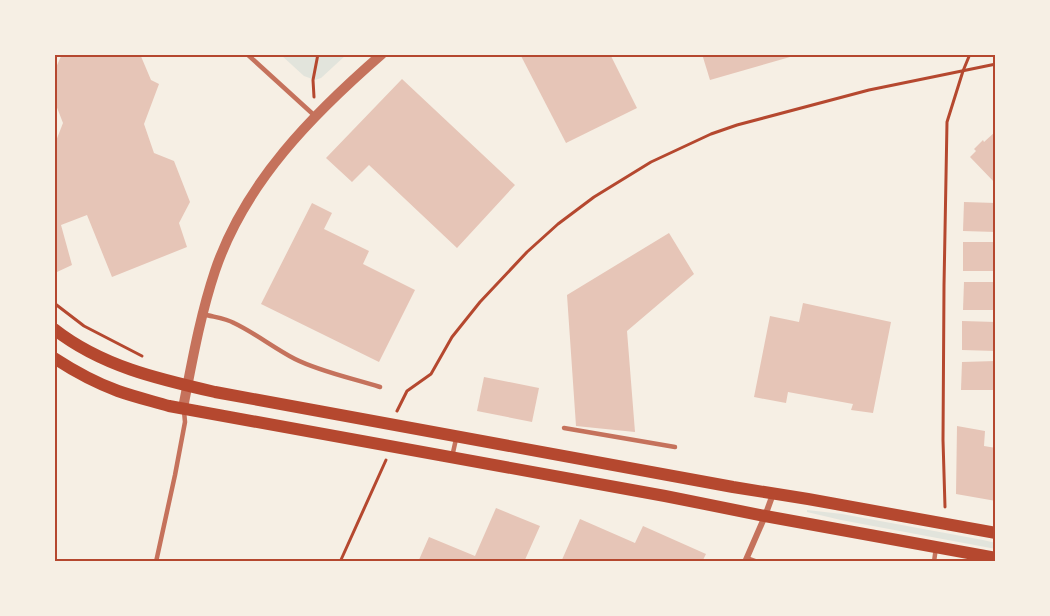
<svg xmlns="http://www.w3.org/2000/svg" width="1050" height="616" font-family="Raleway,sans-serif">
	<style>
		.green { fill: #e2e4dc }
		.building { fill: #e6c5b7 }
		.lines { fill: none; stroke-linecap: round; stroke-linejoin: round }
		.path { stroke: #b5482f; stroke-width: 3 }
		.service { stroke: #c5725c; stroke-width: 4.5 }
		.minor { stroke: #c5725c; stroke-width: 6 }
		.tertiary { stroke: #c5725c; stroke-width: 10 }
		.secondary { stroke: #b5482f; stroke-width: 12 }
		.neatline { fill: none; stroke: #b5482f; stroke-width: 2 }
	</style>
	<rect width="100%" height="100%" fill="#f6efe4"/>
	<g class="green">
		<path d="M280,54h67l-26,24 -6,2 -11,-4z"/>
		<path d="M807,510l35,4 141,26 13,3v6l-155,-29 -34,-8z"/>
	</g>
	<g class="building">
		<path d="M62,54h78l11,26 8,4 -15,40 10,29 20,8 16,41 -11,21 8,24 -75,30 -25,-62 -26,10 11,40 -15,7 -3,-3v-123l9,-23 -9,-23v-28z"/>
		<path d="M520,54h90l27,54 -71,35z"/>
		<path d="M702,54h95v1l-87,25z"/>
		<path d="M402,79l113,106 -58,63 -88,-83 -17,17 -26,-24z"/>
		<path d="M996,127v57l-26,-27 6,-6 -2,-2 9,-9 1,2 11,-10 -2,-2z"/>
		<path d="M964,202l32,1v29l-33,-1z"/>
		<path d="M312,203l20,10 -8,16 45,22 -6,13 52,26 -36,72 -118,-58z"/>
		<path d="M669,233l25,41 -67,57 8,101 -59,-6 -9,-131z"/>
		<rect x="963" y="242" width="33" height="29"/>
		<path d="M964,282h32v28h-33z"/>
		<path d="M803,303l88,19 -18,91 -22,-3 2,-6 -65,-12 -2,11 -32,-6 16,-81 29,6z"/>
		<path d="M962,321l34,1v29l-34,-1z"/>
		<path d="M996,361v29h-35l1,-28z"/>
		<path d="M484,377l55,11 -7,34 -55,-11z"/>
		<path d="M957,426l28,5 -1,15 12,2v53l-40,-7z"/>
		<path d="M496,508l44,18 -16,36h-106l11,-25 46,19z"/>
		<path d="M580,519l55,24 8,-17 63,28 -4,8h-141z"/>
	</g>
	<g class="lines">
		<g class="path">
			<path d="M314,97l-1,-17 5,-26"/>
			<path d="M54,303l30,23 58,30"/>
			<path d="M397,411l10,-20 24,-17 21,-37 28,-35 47,-50 31,-28 36,-27 57,-35 60,-28 26,-9 132,-35 127,-26"/>
			<path d="M945,507l-2,-67 1,-154 3,-164 16,-51 7,-17"/>
			<path d="M340,562l46,-102"/>
		</g>
		<g class="service">
			<path d="M247,54l68,62"/>
			<path d="M203,314c10,3 22,4 31,9 21,10 40,25 61,36 26,13 57,19 85,28"/>
			<path d="M564,428l111,19"/>
			<path d="M452,457l4,-18"/>
			<path d="M747,558l11,4"/>
			<path d="M156,562l19,-87 10,-53 -1,-11"/>
			<path d="M934,562l2,-15"/>
		</g>
		<path class="minor" d="M745,562l20,-46 8,-22"/>
		<path class="tertiary" d="M183,408c9,-46 17,-92 32,-137 30,-89 98,-157 167,-217"/>
		<g class="secondary">
			<path d="M54,329c47,37 104,50 161,63l518,95 75,12 188,34"/>
			<path d="M54,358c20,13 42,25 64,33 17,6 34,10 51,15l496,90 100,20 231,42"/>
		</g>
	</g>
	<rect width="1050" height="616" fill="none" stroke="#f6efe4" stroke-width="111"/>
	<rect x="56" y="56" width="938" height="504" class="neatline"/>
</svg>
